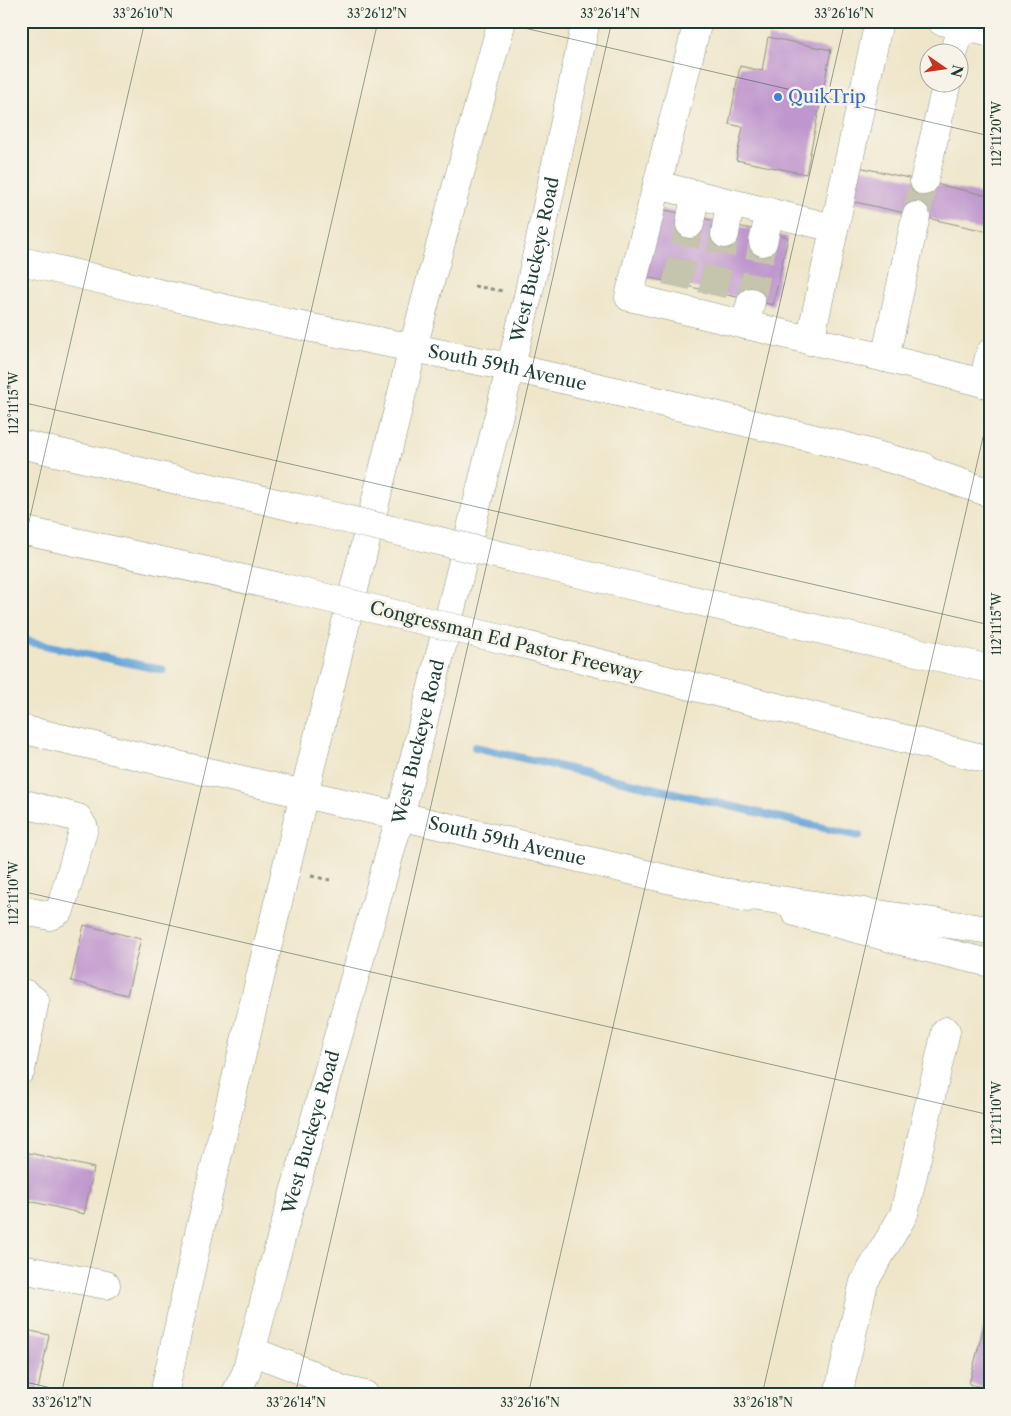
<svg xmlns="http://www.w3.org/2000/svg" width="1011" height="1416" font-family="'Libre Caslon Text',serif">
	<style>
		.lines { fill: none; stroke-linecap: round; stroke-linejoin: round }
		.stream { stroke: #66a4d8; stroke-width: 8 }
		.building { fill: #bf96ce }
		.minor-tunnel { stroke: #c5c4ac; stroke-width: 28; stroke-dasharray: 28 14; stroke-linecap: butt }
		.minor-casing { stroke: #87927f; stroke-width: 29 }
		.major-casing { stroke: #87927f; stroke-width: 29 }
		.highway-casing { stroke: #87927f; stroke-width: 29 }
		.path { stroke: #87927f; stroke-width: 3; stroke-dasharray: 4 4; stroke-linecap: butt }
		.minor { stroke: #fff; stroke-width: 28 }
		.major { stroke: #fff; stroke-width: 28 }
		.highway { stroke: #fff; stroke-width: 28 }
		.highway-bridge-casing { stroke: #87927f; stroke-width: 29; stroke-linecap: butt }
		.highway-bridge { stroke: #fff; stroke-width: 28 }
		.ticks { fill: none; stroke: #1f3d34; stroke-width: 1; stroke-opacity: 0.45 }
		.shop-dot { fill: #3f7fe0; stroke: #f7f3e8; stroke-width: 2 }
		.labels { text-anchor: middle; stroke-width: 5; stroke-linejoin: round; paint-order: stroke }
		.shop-label { font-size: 18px; fill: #366cbe; stroke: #f7f3e8; text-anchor: start }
		.street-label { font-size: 18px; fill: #1f3d34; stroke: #f7f3e8 }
		.neatline { fill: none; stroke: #1f3d34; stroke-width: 2 }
		.ticks-label { font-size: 12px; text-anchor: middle; fill: #1f3d34 }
	</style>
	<rect width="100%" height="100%" fill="#f7f3e8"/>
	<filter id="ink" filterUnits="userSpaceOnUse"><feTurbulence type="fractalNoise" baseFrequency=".02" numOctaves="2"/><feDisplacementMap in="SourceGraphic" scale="10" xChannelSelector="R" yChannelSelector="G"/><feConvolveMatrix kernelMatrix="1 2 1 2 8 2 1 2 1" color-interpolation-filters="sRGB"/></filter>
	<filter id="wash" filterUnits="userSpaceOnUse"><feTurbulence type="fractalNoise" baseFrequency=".0096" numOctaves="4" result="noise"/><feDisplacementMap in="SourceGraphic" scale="20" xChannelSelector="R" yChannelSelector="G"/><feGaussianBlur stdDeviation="1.12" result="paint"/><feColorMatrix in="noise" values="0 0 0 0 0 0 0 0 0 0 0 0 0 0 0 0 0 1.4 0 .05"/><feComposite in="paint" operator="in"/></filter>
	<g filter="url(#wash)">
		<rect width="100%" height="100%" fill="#efe6ca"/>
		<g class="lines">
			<g class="stream">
				<path d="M21,640l142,30"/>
				<path d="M475,747l384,89"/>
			</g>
		</g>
		<g id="blocks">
			<g class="building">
				<path d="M768,37l63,13 -25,124 -70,-14 7,-33 -14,-3 11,-58 22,5z"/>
				<path d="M854,166l136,30v36l-144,-32z"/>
				<path d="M656,208l132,29 -15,68 -132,-29z"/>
				<path d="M84,925l57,14 -14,56 -56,-14z"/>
				<path d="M21,1151l73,17 -10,46 -63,-15z"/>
				<path d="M989,1306h1v83l-21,-5z"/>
				<path d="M21,1329l28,6 -12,60h-16z"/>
			</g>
		</g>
	</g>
	<g filter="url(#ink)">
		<use href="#blocks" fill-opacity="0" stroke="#87927f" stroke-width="1"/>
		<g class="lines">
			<g class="minor-tunnel">
				<path d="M916,216l8,-35"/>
				<path d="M676,287l14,-63"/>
				<path d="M712,295l13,-61"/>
				<path d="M751,302l12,-60"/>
			</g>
			<g class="minor-casing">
				<g id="minor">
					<path d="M698,21l-69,276 256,61 98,25"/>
					<path d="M941,21l49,12"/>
					<path d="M954,52l7,-26"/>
					<path d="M924,181l23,-99"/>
					<path d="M657,185l177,43"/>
					<path d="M690,224l5,-30"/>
					<path d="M725,234l5,-31"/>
					<path d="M763,242l7,-30"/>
					<path d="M745,325l6,-23"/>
					<path d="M810,341l69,-320"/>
					<path d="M990,353l-7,30 7,1"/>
					<path d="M885,358l31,-142"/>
					<path d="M21,803l57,15 6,10 -24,82 -10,6 -29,-6"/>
					<path d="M21,993l5,1 9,7 -14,69"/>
					<path d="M21,1269l85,16"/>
					<path d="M252,1351l59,23 31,16 23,5"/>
					<path d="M838,1395l26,-113 40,-68 42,-183"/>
				</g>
			</g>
			<g class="major-casing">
				<g id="major">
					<path id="s1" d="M21,261l266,62 222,44 105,24 219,52 65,18 24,5"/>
					<path id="s2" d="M21,729l422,97 304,72"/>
					<path d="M795,912l140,38 55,13"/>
					<path d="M167,1395l-1,-10 30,-139 108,-452 109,-446 18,-69 71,-258"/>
					<path id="s3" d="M235,1395l11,-22 27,-106 127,-450 128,-521 58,-275"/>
				</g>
			</g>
			<g class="highway-casing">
				<g id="highway">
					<path d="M21,444l277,64"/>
					<path d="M898,461l92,32"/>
					<path d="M21,530l259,57"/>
					<path d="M529,562l461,107"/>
					<path d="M510,641l480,119"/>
					<path d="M723,892l267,38"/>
				</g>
			</g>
			<g class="path">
				<path d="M474,286l29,5"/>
				<path d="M311,876l19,4"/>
			</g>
			<use href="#minor" class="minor"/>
			<use href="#major" class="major"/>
			<use href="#highway" class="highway"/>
			<g class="highway-bridge-casing">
				<g id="highway-bridge">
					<path d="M298,508l231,54"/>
					<path d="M280,587l230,54"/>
				</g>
			</g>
			<use href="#highway-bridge" class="highway-bridge"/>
		</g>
	</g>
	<path class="ticks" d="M494,21l496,115M21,402l969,223M21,556l124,-535M21,891l969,224M21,1381l61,14M61,1395l317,-1374M295,1395l317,-1374M528,1395l317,-1374M762,1395l228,-988"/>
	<circle class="shop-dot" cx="778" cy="97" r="5"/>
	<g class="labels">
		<g class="shop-label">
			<text x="788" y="103">QuikTrip</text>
		</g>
		<g class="street-label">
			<text dy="6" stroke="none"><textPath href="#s3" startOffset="1175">West Buckeye Road</textPath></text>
			<text dy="6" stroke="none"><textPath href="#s1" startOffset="498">South 59th Avenue</textPath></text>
			<text transform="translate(506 641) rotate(14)" y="6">Congressman Ed Pastor Freeway</text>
			<text dy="6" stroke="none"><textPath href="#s3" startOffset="679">West Buckeye Road</textPath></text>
			<text dy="6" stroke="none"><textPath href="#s2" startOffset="499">South 59th Avenue</textPath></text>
			<text dy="6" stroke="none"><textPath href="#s3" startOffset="274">West Buckeye Road</textPath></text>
		</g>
	</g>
	<rect width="1011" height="1416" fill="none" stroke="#f7f3e8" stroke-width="55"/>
	<g transform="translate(944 68) rotate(103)"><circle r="24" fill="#f7f3e8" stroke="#a1aaa0"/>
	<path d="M0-4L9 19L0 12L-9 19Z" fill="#c8321e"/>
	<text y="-8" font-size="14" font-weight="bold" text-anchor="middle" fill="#1f3d34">N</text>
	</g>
	<rect x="28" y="28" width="956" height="1360" class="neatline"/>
	<g class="ticks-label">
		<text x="143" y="18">33°26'10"N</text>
		<text x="377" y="18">33°26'12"N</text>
		<text x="610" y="18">33°26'14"N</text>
		<text x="844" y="18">33°26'16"N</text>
		<text transform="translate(997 134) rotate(-90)" y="4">112°11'20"W</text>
		<text transform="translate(14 403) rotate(-90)" y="4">112°11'15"W</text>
		<text transform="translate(997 624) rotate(-90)" y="4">112°11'15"W</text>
		<text transform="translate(14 893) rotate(-90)" y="4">112°11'10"W</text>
		<text transform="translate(997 1113) rotate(-90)" y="4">112°11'10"W</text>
		<text x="62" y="1407">33°26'12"N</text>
		<text x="296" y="1407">33°26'14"N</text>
		<text x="530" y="1407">33°26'16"N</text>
		<text x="763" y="1407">33°26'18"N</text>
	</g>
</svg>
